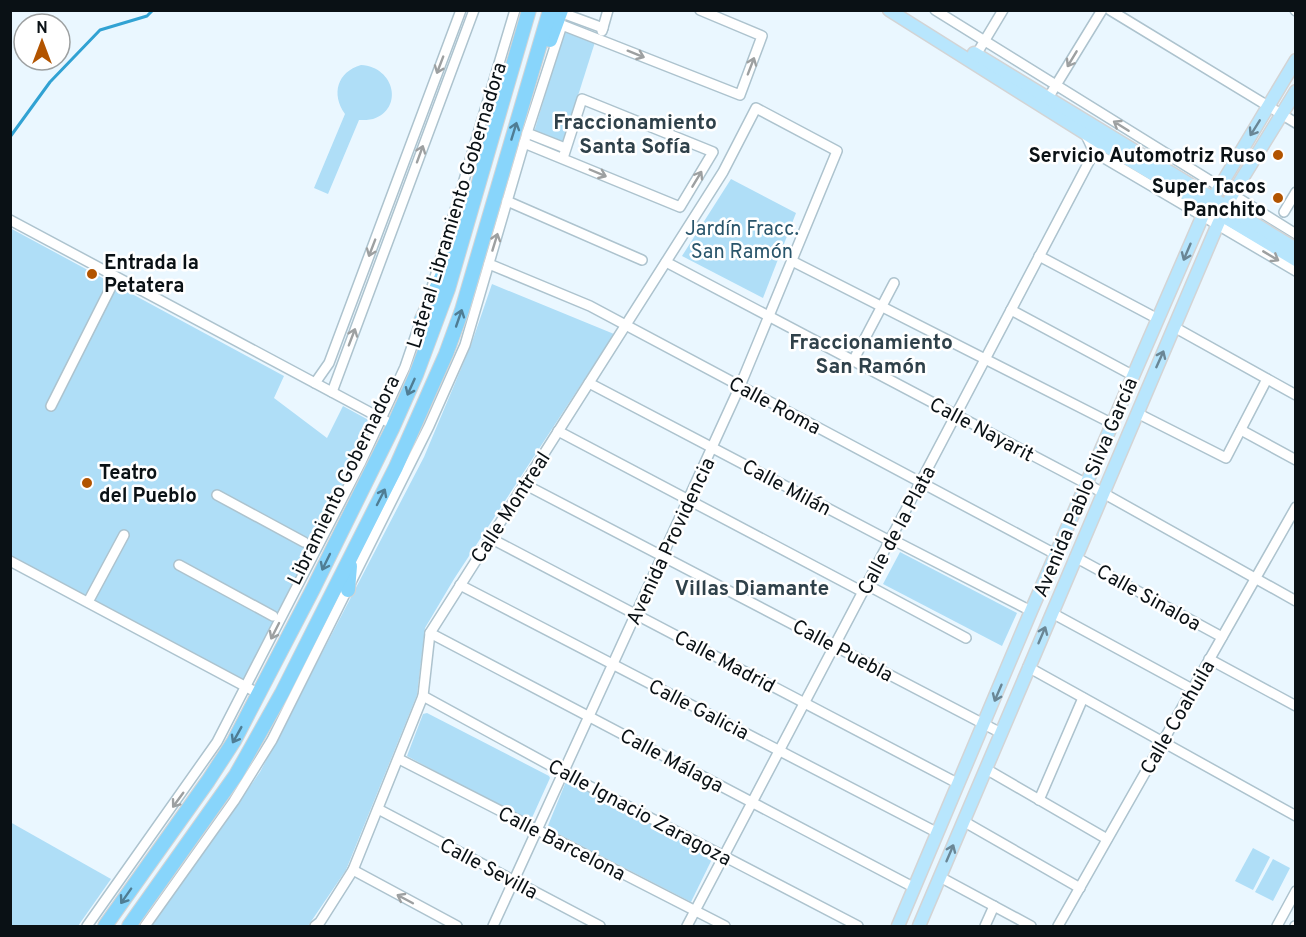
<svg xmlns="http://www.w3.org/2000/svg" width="1306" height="937" font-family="Overpass,sans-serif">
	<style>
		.green { fill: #afdef7 }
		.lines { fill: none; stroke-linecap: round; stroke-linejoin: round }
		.stream { stroke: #31a2d3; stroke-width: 3 }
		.minor-casing { stroke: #adc3ce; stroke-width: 12 }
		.major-casing { stroke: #d3d4d5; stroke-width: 15 }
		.highway-casing { stroke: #d3d4d5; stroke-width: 16 }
		.minor { stroke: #fff; stroke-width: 9 }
		.major { stroke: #b8e6fd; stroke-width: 12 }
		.highway { stroke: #88d5fb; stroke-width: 14 }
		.oneway { stroke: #9da0a1 }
		.oneway2 { stroke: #6a8695 }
		.oneway3 { stroke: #4f7d94 }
		.poi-dot { fill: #b25400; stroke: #fff; stroke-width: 2 }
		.labels { text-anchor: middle; stroke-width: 5; stroke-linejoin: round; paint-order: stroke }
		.poi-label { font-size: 20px; font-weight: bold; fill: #0a1115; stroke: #fff; text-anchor: end }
		.street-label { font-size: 20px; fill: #0a1115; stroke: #fff }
		.park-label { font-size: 20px; fill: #29556b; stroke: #fff }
		.neighbourhood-label { font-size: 21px; font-weight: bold; fill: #2f414a; stroke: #fff }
	</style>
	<rect width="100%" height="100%" fill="#eaf7ff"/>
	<g class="green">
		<path d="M565,29l30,13 -32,101 -29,-11z"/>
		<path d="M361,65c34,2 43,44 12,54 -4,1 -9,1 -14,1l-31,74 -14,-6 31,-74c-14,-20 -8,-42 16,-49z"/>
		<path d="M731,179l65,34 -33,85 -81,-42z"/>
		<path d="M10,228l274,148 -10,22 53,40 16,-32 31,17 -131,258 -232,-124z"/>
		<path d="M492,284l122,50 -160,245 -29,49 -8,67 -71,175 -38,56h-157l109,-154 164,-315 47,-112z"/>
		<path d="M900,552l117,61 -15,33 -119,-62z"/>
		<path d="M427,713l122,63 1,2 -19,42 -4,1 -120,-65 16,-42z"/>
		<path d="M567,779l147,76 -23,47 -144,-74z"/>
		<path d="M10,822l101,57 -33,47h-67z"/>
		<path d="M1253,848l17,9 -17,33 -18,-9z"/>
		<path d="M1273,859l17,9 -17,33 -18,-9z"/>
	</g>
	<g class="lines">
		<path class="stream" d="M10,137l40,-55 50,-52 47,-14 6,-6"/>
		<g class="minor-casing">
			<g id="minor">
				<path d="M935,10l361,224"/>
				<path d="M1110,10l186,113"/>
				<path d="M1295,10l1,1"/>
				<path d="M565,14l38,14"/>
				<path d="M562,25l178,70 22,-59 -62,-26"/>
				<path d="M602,31l6,-21"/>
				<path d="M976,55l27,-45"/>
				<path d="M1045,103l57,-93"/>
				<path d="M527,133l38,15"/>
				<path d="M1085,133l9,19 202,119"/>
				<path d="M524,143l156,64 33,-55 -131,-53 -19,59"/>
				<path d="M507,201l135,59"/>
				<path d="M1284,212l12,-20"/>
				<path d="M10,220l376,201"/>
				<path d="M1039,256l119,63"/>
				<path d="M792,261l321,163"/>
				<path d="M666,262l421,222 209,117"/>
				<path d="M489,264l101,42 467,249"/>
				<path d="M432,287l83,-277"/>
				<path d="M1011,310l123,66"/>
				<path d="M1174,327l122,68"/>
				<path d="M853,361l41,-78"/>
				<path d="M315,383l14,-20 132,-353"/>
				<path d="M589,383l301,158"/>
				<path d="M332,392l142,-382"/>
				<path d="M51,406l65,-129"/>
				<path d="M1137,413l89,45 41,-79"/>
				<path d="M1241,430l55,30"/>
				<path d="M558,431l305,161"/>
				<path d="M524,484l477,249"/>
				<path d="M217,495l87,47"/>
				<path d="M490,538l469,246"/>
				<path d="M891,539l140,72"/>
				<path d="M1075,557l147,80"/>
				<path d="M10,561l242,129"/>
				<path d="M179,565l94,51"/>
				<path d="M460,585l478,248"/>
				<path d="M867,585l99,53"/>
				<path d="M88,602l36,-67"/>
				<path d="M1052,613l140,76"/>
				<path d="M430,633l485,255"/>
				<path d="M1209,659l87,47"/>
				<path d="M1028,667l268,149"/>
				<path d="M423,696l141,77 294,153"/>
				<path d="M399,759l326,167"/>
				<path d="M986,769l121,70"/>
				<path d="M1039,800l44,-102"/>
				<path d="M378,809l222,117"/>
				<path d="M963,821l117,67"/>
				<path d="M353,870l104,56"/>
				<path d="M940,877l91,49"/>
				<path d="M87,926l130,-184 143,-278 45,-97 17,-50"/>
				<path d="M145,926l89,-125 38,-61 157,-314 36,-81 62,-212 34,-105"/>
				<path d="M315,926l5,-4 33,-52 70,-174 7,-63 293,-461 33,-64 81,43 -97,235 -247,540"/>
				<path d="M687,926l415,-789"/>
				<path d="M985,926l9,-20"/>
				<path d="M1058,926l238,-419"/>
				<path d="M1277,926l19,-35"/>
				<path d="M1295,926h1"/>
			</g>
		</g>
		<g class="major-casing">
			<g id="major">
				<path d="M889,10l210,132 197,118"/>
				<path d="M974,53l322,196"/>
				<path d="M898,926l133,-315 172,-396 93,-155"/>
				<path d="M919,926l299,-702 14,-29 64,-104"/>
			</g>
		</g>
		<g class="highway-casing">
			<g id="highway">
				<path d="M550,40l11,-30"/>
				<path d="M421,321l31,-66"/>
				<path d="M348,590l2,-24"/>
				<path d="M105,926l103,-145 26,-40 79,-152 79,-160 24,-54 32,-86 81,-279"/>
				<path d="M129,926l107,-151 46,-82 114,-226 50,-113 16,-44 88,-300"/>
			</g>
		</g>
		<use href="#minor" class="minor"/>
		<use href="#major" class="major"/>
		<use href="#highway" class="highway"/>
	</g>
	<defs><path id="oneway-shaft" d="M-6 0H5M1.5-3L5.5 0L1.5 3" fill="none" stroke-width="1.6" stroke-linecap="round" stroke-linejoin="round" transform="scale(1.5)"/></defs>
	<g class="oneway">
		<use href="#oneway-shaft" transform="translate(636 54) rotate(22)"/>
		<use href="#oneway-shaft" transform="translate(1072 59) rotate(121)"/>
		<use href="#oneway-shaft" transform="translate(440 65) rotate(111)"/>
		<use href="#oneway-shaft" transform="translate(751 66) rotate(-69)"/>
		<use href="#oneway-shaft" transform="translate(1121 126) rotate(-148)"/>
		<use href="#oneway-shaft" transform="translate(420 154) rotate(-70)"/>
		<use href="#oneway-shaft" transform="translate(598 173) rotate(23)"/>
		<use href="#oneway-shaft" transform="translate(697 179) rotate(-59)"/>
		<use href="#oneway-shaft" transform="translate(495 242) rotate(-73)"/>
		<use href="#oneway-shaft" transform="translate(372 248) rotate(111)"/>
		<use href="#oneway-shaft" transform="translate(1271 256) rotate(31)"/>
		<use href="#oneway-shaft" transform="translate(352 337) rotate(-69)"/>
		<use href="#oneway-shaft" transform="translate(275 631) rotate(117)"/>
		<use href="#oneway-shaft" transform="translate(178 800) rotate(126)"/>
		<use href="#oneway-shaft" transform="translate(405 899) rotate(-152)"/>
	</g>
	<g class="oneway2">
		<use href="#oneway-shaft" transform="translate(1255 128) rotate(122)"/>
		<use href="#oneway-shaft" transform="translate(1187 252) rotate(113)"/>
		<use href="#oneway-shaft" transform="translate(1160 359) rotate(-66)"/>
		<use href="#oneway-shaft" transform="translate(1042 635) rotate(-67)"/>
		<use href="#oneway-shaft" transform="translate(998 693) rotate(113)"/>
		<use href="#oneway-shaft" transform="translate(950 853) rotate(-67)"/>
	</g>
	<g class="oneway3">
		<use href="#oneway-shaft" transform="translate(514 131) rotate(-73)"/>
		<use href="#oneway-shaft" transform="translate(459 318) rotate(-71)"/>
		<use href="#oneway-shaft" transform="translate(411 387) rotate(114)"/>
		<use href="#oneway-shaft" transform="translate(381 497) rotate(-63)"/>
		<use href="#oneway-shaft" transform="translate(326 562) rotate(116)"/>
		<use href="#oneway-shaft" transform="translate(237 735) rotate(119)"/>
		<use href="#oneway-shaft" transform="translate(126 896) rotate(125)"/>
	</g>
	<g class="poi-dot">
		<circle cx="1278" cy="155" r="6"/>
		<circle cx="1278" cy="198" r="6"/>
		<circle cx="92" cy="274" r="6"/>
		<circle cx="87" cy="483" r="6"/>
	</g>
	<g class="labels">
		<g class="poi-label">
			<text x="1266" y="162">Servicio Automotriz Ruso</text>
			<text x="1266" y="193">Super Tacos<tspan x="1266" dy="23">Panchito</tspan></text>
			<text x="104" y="269" text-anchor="start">Entrada la<tspan x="104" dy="23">Petatera</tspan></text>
			<text x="99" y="479" text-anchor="start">Teatro<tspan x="99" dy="23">del Pueblo</tspan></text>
		</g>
		<g class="street-label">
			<text transform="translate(456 205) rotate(-73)" y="7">Lateral Libramiento Gobernadora</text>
			<text transform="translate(775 405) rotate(28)" y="7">Calle Roma</text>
			<text transform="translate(982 429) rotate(28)" y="7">Calle Nayarit</text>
			<text transform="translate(343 480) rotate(-64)" y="7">Libramiento Gobernadora</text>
			<text transform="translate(787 487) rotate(28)" y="7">Calle Milán</text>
			<text transform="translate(1085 487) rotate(-67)" y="7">Avenida Pablo Silva García</text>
			<text transform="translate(510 507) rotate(-57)" y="7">Calle Montreal</text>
			<text transform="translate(896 530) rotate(-62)" y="7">Calle de la Plata</text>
			<text transform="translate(670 541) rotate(-65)" y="7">Avenida Providencia</text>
			<text transform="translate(1149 597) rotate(29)" y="7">Calle Sinaloa</text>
			<text transform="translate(843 650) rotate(28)" y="7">Calle Puebla</text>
			<text transform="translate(725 661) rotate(28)" y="7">Calle Madrid</text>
			<text transform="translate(699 709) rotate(27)" y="7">Calle Galicia</text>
			<text transform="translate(1177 717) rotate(-60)" y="7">Calle Coahuila</text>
			<text transform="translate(672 760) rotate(28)" y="7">Calle Málaga</text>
			<text transform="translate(640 812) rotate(28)" y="7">Calle Ignacio Zaragoza</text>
			<text transform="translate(562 843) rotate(27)" y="7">Calle Barcelona</text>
			<text transform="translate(489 868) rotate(28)" y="7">Calle Sevilla</text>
		</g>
		<g class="park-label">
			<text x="742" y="235">Jardín Fracc.<tspan x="742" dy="23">San Ramón</tspan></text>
		</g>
		<g class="neighbourhood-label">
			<text x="635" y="129">Fraccionamiento<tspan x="635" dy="24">Santa Sofía</tspan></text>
			<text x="871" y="349">Fraccionamiento<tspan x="871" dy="24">San Ramón</tspan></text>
			<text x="752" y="595">Villas Diamante</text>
		</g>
	</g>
	<rect width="1306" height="937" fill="none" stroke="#0a1115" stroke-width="24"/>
	<g transform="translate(42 42)"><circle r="28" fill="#ffffff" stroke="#9da0a1" stroke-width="1.5"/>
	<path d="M0-4.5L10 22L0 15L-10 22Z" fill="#b25400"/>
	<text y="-9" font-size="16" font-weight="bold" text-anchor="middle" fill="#0a1115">N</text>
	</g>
</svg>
